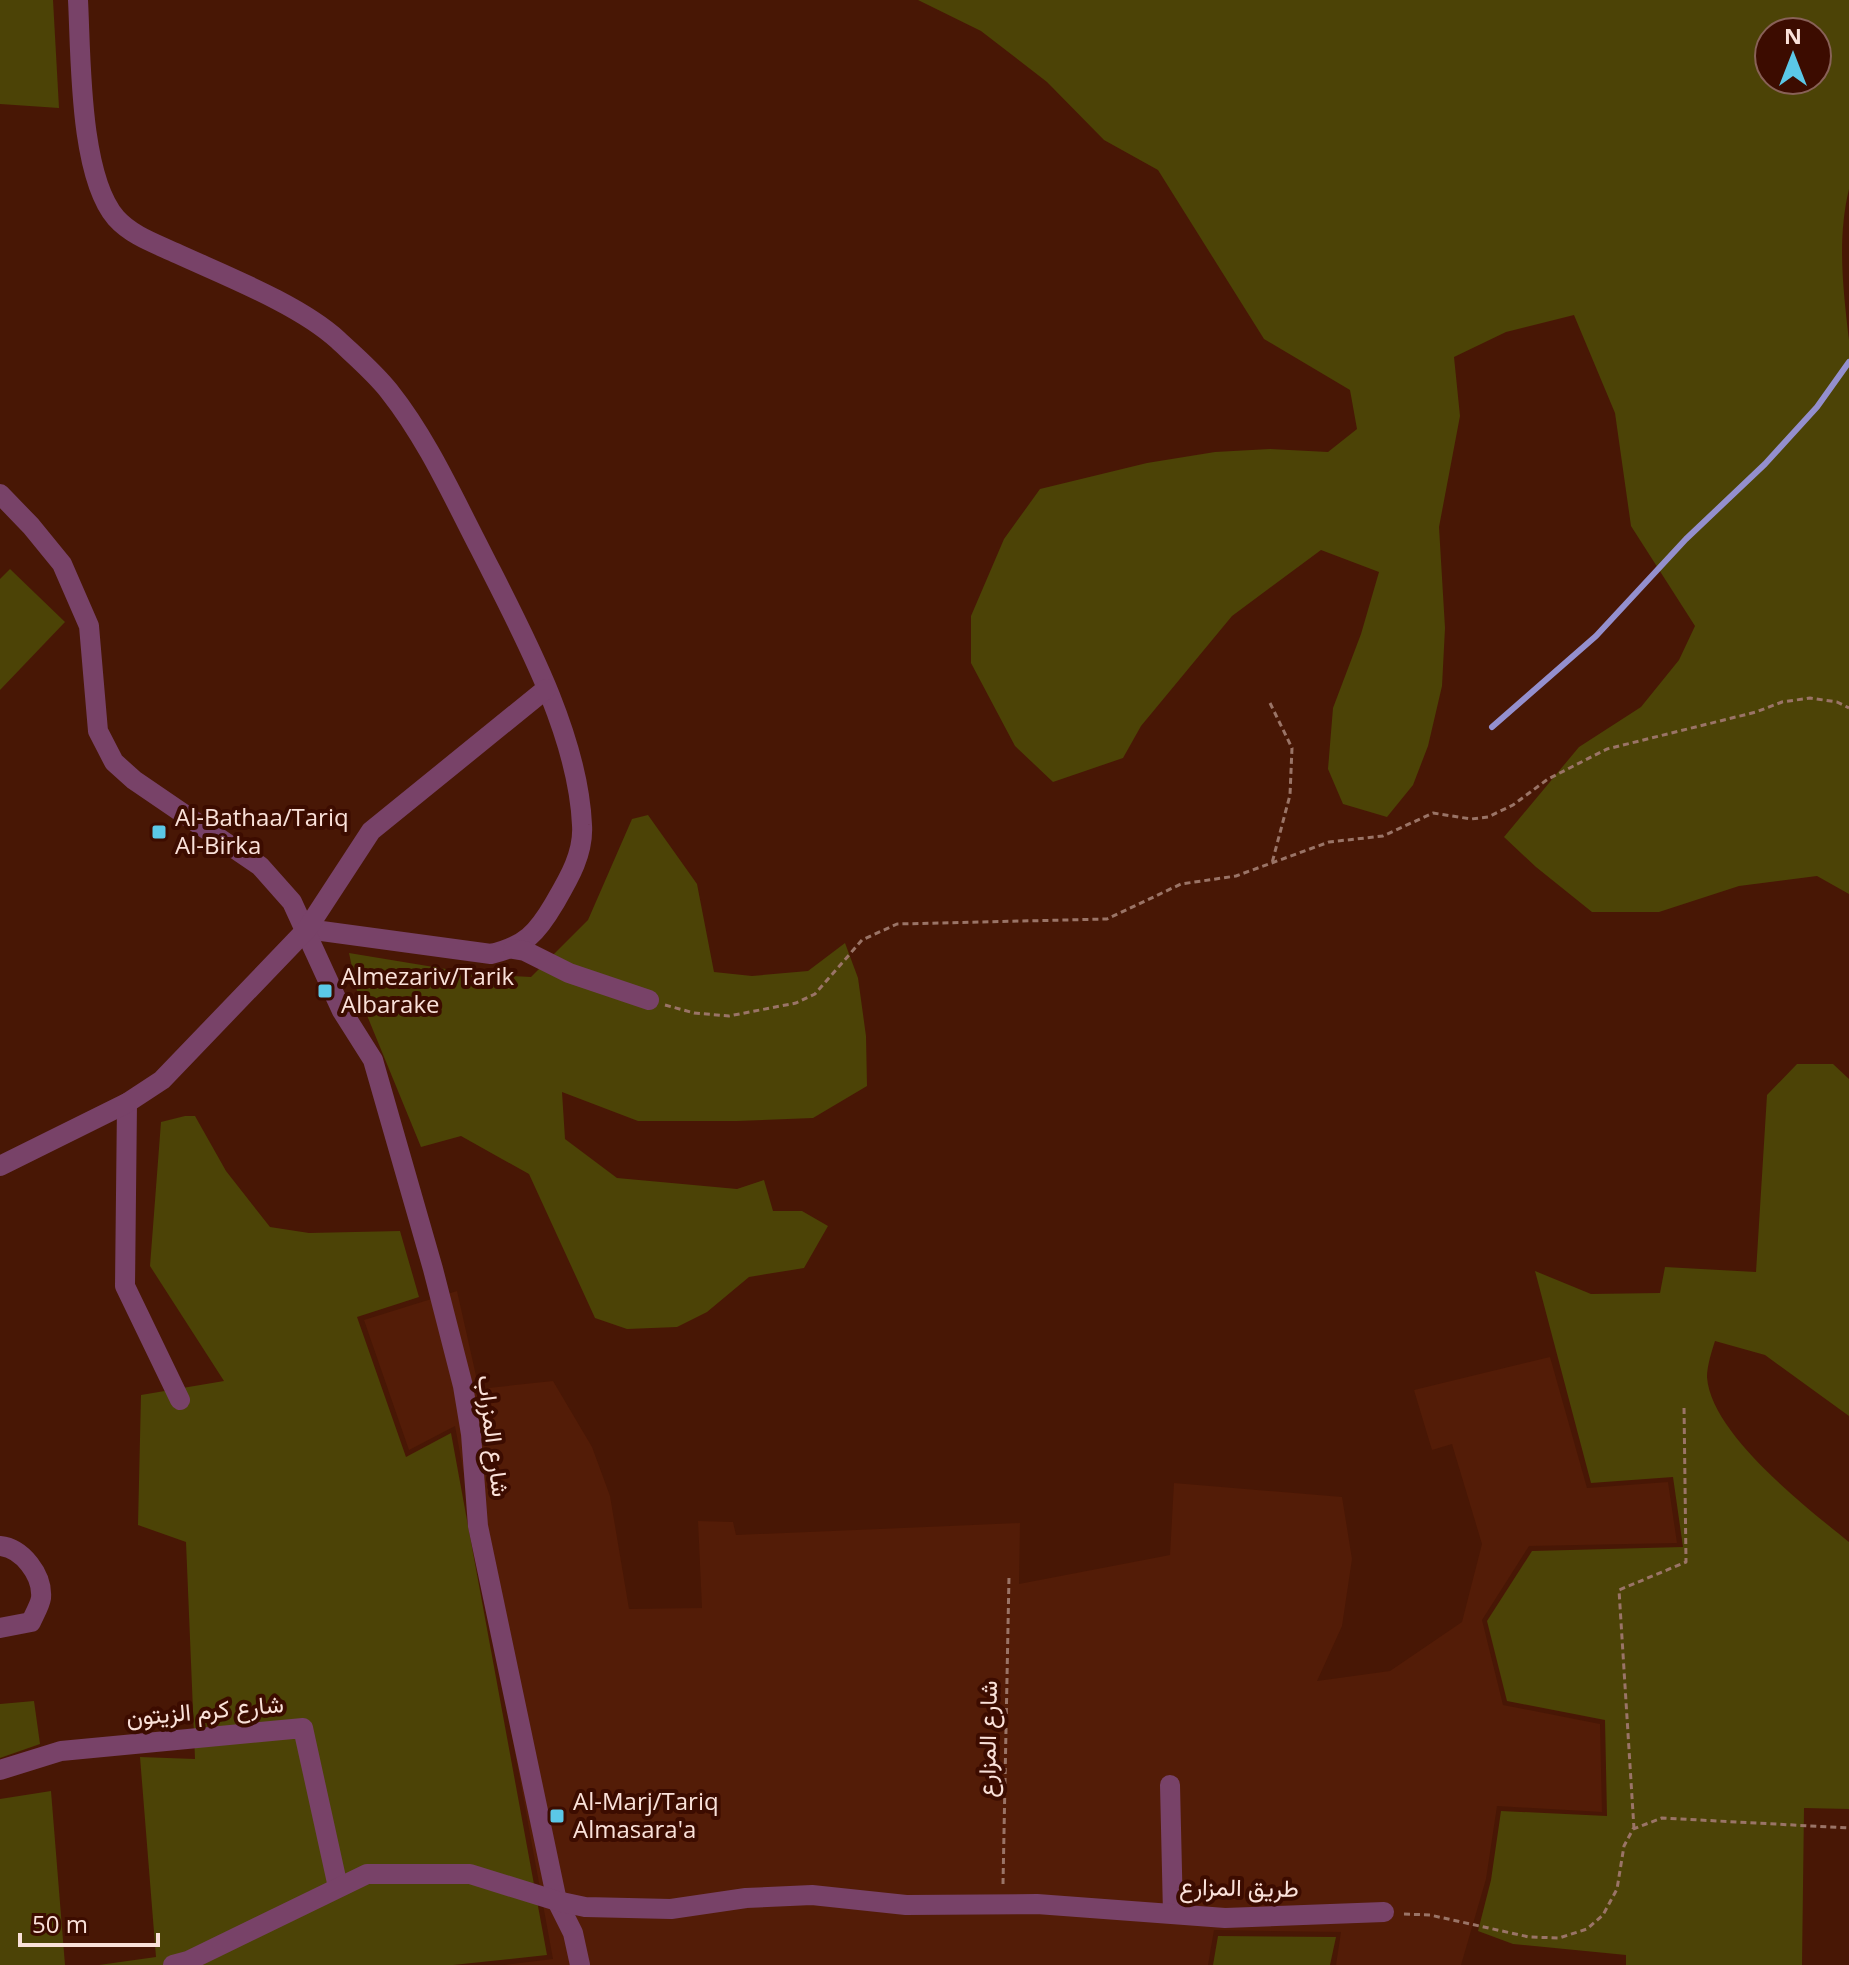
<svg xmlns="http://www.w3.org/2000/svg" width="1849" height="1965" font-family="'Open Sans',Vazirmatn,sans-serif">
	<style>
		.built { fill: #531c07 }
		.green { fill: #4c4306; fill-rule: evenodd }
		.lines { fill: none; stroke-linecap: round; stroke-linejoin: round }
		.stream { stroke: #948fce; stroke-width: 6 }
		.path { stroke: #9a7467; stroke-width: 3; stroke-dasharray: 6 4; stroke-linecap: butt }
		.minor { stroke: #784268; stroke-width: 20 }
		.poi-dot { fill: #5bc8e7; stroke: #3c0c00; stroke-width: 3 }
		.labels { text-anchor: middle; stroke-width: 8; stroke-linejoin: round; paint-order: stroke }
		.poi-label { font-size: 24px; fill: #fae1d9; stroke: #3c0c00; text-anchor: start }
		.street-label { font-size: 24px; fill: #fae1d9; stroke: #3c0c00 }
	</style>
	<rect width="100%" height="100%" fill="#481705"/>
	<path class="built" d="M457,1291l22,98 74,-8 39,66 18,49 19,113 73,-1 -4,-87 35,1 3,13 284,-12 -1,61 151,-29 4,-72 168,14 10,62 -10,67 -25,55 73,-10 72,-49 20,-78 -30,-100 -20,6 -18,-60 136,-33 37,131 81,-6 9,61 -148,3 -47,74 21,85 97,19 2,88 -105,-6 -11,73 -25,86h-125l5,-33 -127,-2 -6,35h-704l49,-6 -98,-533 -46,24 -45,-130z"/>
	<g class="green">
		<path d="M0,0h53l6,108 -59,-4z"/>
		<path d="M918,0h931v189c-12,50 -6,100 0,151v554l-32,-18 -78,10 -80,26h-67l-56,-45 -32,-30 75,-90 62,-40 38,-47 16,-34 -64,-100 -16,-113 -41,-98 -68,17 -52,25 6,59 -21,111 6,101 -3,58 -14,60 -15,39 -26,32 -44,-13 -15,-35 5,-61 28,-74 18,-62 -58,-22 -89,66 -91,110 -18,32 -70,24 -38,-36 -44,-83v-47l33,-77 36,-50 107,-26 68,-11 55,-3 58,3 29,-23 -7,-39 -86,-51 -106,-169 -54,-30 -57,-58 -66,-51zM1769,32h48v48h-48z"/>
		<path d="M10,569l55,53 -65,68v-111z"/>
		<path d="M648,815l49,69 17,88 38,4 56,-5 37,-28 13,35 8,58 1,50 -54,32 -76,3h-99l-76,-29 3,47 52,39 120,11 27,-9 9,31h29l26,15 -24,42 -55,9 -42,35 -30,15 -50,2 -32,-11 -66,-144 -68,-38 -40,11 -64,-156 -8,-38 127,21 55,3 57,-57 44,-101z"/>
		<path d="M1797,1064h36l16,15v337l-84,-61 -50,-14c-3,9 -8,25 -8,36 4,57 99,130 142,165v267l-45,-1 -2,157h-176v-10l-113,-11 -35,-13 13,-51 10,-69 106,5 -2,-96 -98,-19 -20,-80 45,-70 151,-4 -10,-70 -82,6 -56,-212 56,23 69,-1 5,-26 91,5 11,-177z"/>
		<path d="M185,1116h10l31,55 44,56 39,6 91,-2 19,66 -62,20 49,140 45,-24 96,522 -94,10h-354l57,-8 -16,-200 55,2 -9,-217 -48,-17 3,-130 83,-14 -74,-115 11,-144z"/>
		<path d="M34,1701l6,43 -40,14v-54z"/>
		<path d="M51,1791l14,174h-65v-166z"/>
		<path d="M1218,1936l118,1 -6,28h-117z"/>
	</g>
	<g class="lines">
		<path class="stream" d="M1492,727l104,-91 90,-97 79,-75 52,-57 32,-45"/>
		<g class="path">
			<path d="M1270,703l22,45 -2,47 -18,68"/>
			<path d="M665,1005l29,8 35,3 67,-13 19,-9 47,-54 35,-16 210,-5 74,-35 55,-8 93,-34 54,-6 50,-23 38,6 17,-2 25,-12 35,-26 59,-30 149,-37 26,-10 28,-4 27,4 12,6"/>
			<path d="M1634,1829l-15,-239 67,-28 -2,-157"/>
			<path d="M1003,1884l6,-308"/>
			<path d="M1404,1914l26,1 99,22 30,1 28,-9 16,-14 14,-26 7,-43 9,-17 29,-11 187,10"/>
		</g>
		<g class="minor">
			<path d="M78,0c3,56 1,175 38,218 16,18 41,26 62,36 48,22 122,51 160,86 17,16 37,33 51,51 38,48 63,104 91,158 41,81 98,184 102,276 2,29 -14,55 -28,79 -17,29 -29,42 -63,50l-184,-25"/>
			<path d="M0,494l31,32 31,38 27,62 9,105 16,31 20,18 126,86 32,36 50,109 31,49 60,209 30,117 8,48 7,92 79,375 16,32 7,32"/>
			<path d="M513,949l12,2 44,22 80,27"/>
			<path d="M127,1103l-2,183 55,114"/>
			<path d="M0,1166l127,-63 35,-23 145,-151 64,-98 175,-142"/>
			<path d="M0,1546c22,2 43,29 41,52 -1,7 -7,17 -10,24l-31,6"/>
			<path d="M0,1770l61,-19 242,-23 35,159"/>
			<path d="M1170,1785l3,129"/>
			<path d="M173,1965l15,-4 179,-87h103l87,27 28,6 86,2 75,-11 66,-3 94,10 131,-1 188,14 159,-6"/>
		</g>
	</g>
	<g class="poi-dot">
		<rect x="151" y="824" width="16" height="16" rx="4"/>
		<rect x="317" y="983" width="16" height="16" rx="4"/>
		<rect x="549" y="1808" width="16" height="16" rx="4"/>
	</g>
	<g class="labels">
		<g class="poi-label">
			<text x="175" y="826">Al-Bathaa/Tariq<tspan x="175" dy="28">Al-Birka</tspan></text>
			<text x="341" y="985">Almezariv/Tarik<tspan x="341" dy="28">Albarake</tspan></text>
			<text x="573" y="1810">Al-Marj/Tariq<tspan x="573" dy="28">Almasara'a</tspan></text>
		</g>
		<g class="street-label">
			<text transform="translate(493 1436) rotate(83)" y="8">شارع المزراب</text>
			<text transform="translate(205 1711) rotate(-5)" y="8">شارع كرم الزيتون</text>
			<text transform="translate(988 1739) rotate(-89)" y="8">شارع المزارع</text>
			<text transform="translate(1239 1888) rotate(1)" y="8">طريق المزارع</text>
		</g>
	</g>
	<g transform="translate(1793 56)"><circle r="38" fill="#3c0c00" stroke="#886157" stroke-width="2"/>
	<path d="M0-6L14 30L0 20L-14 30Z" fill="#5bc8e7"/>
	<text y="-12" font-size="22" font-weight="bold" text-anchor="middle" fill="#fae1d9">N</text>
	</g>
	<path d="M20 1933v12h138v-12" fill="none" stroke="#fae1d9" stroke-width="4"/>
	<text x="32" y="1933" font-size="24" fill="#fae1d9" stroke="#3c0c00" stroke-width="6" paint-order="stroke">50 m</text>
</svg>
